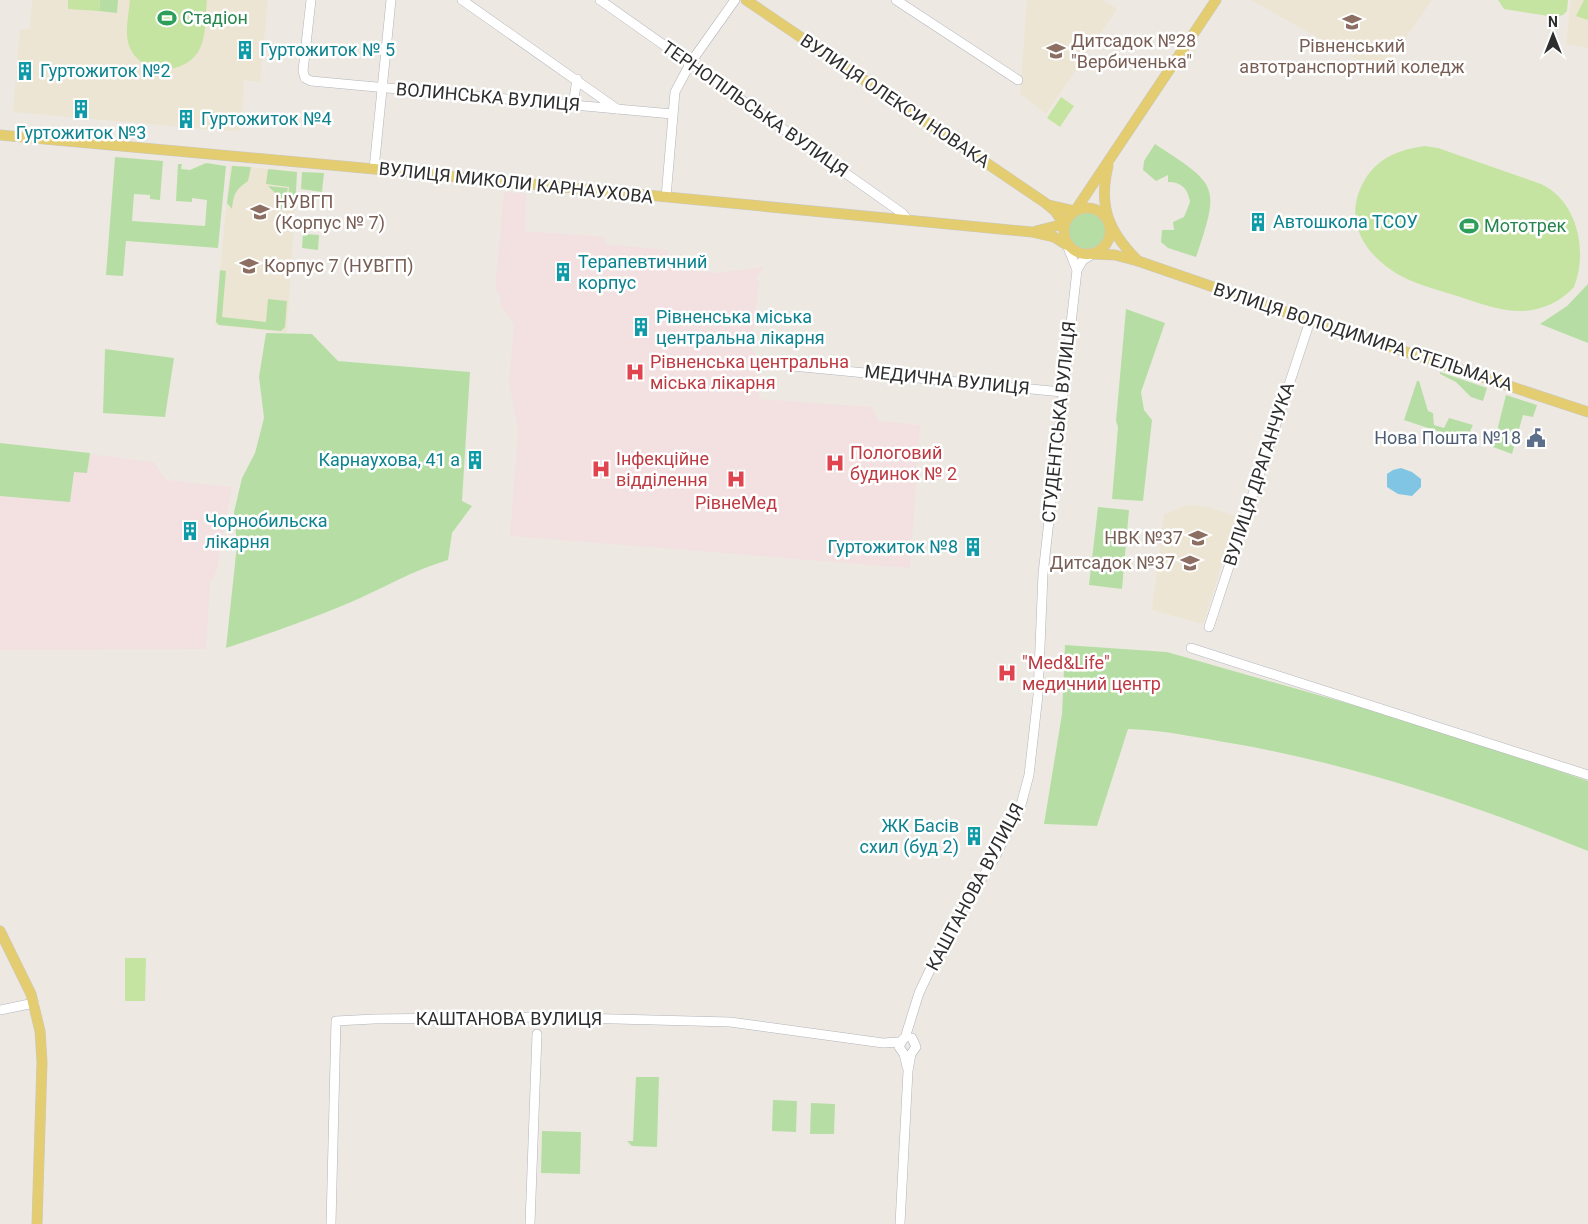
<svg xmlns="http://www.w3.org/2000/svg" width="1588" height="1224" font-family="Roboto,sans-serif">
	<style>
		.education { fill: #ede5d3 }
		.medical { fill: #f3e0e1 }
		.green { fill: #b6dea4 }
		.pitch { fill: #c6e4a1 }
		.water { fill: #80c6e4 }
		.lines { fill: none; stroke-linecap: round; stroke-linejoin: round }
		.minor-casing { stroke: #b2b3bc; stroke-width: 10 }
		.major-casing { stroke: #c9c9c9; stroke-width: 11 }
		.minor { stroke: #fff; stroke-width: 9 }
		.major { stroke: #e4cc70; stroke-width: 10 }
		.labels { text-anchor: middle; stroke-width: 5; stroke-linejoin: round; paint-order: stroke }
		.leisure-label { font-size: 18px; fill: #27864d; stroke: #fff; text-anchor: start }
		.education-label { font-size: 18px; fill: #785e54; stroke: #fff; text-anchor: start }
		.culture-label { font-size: 18px; fill: #0d838f; stroke: #fff; text-anchor: start }
		.street-label { font-size: 18px; fill: #2e2e2e; stroke: #fff }
		.health-label { font-size: 18px; fill: #be3a42; stroke: #fff; text-anchor: start }
		.service-label { font-size: 18px; fill: #4e5e75; stroke: #fff; text-anchor: end }
	</style>
	<rect width="100%" height="100%" fill="#ede9e2"/>
	<g class="education">
		<path d="M32,0h236l-8,82 -16,-2 -3,50 -14,1 -214,-19 7,-83h10z"/>
		<path d="M1027,0h76l14,9 -71,105 -26,-20z"/>
		<path d="M1251,0h181l-51,73z"/>
		<path d="M1571,0h17v48l-22,-4z"/>
		<path d="M230,165l67,7 -10,161 -72,-8z"/>
		<path d="M1187,505l21,2 29,10 -34,107 -51,-14 12,-96z"/>
	</g>
	<g class="medical">
		<path d="M504,192l22,2 -1,37 80,6v7l63,6 -1,17 50,6 47,-6 -9,12 4,3 -8,66 9,13 -1,38 113,8 6,14 42,4 -10,143 -400,-32 8,-106 -9,-47 5,-59 -13,-18 -1,-10 -5,-6z"/>
		<path d="M0,443l153,19 13,18 66,7 -16,85 -6,10 -4,67 -206,1z"/>
	</g>
	<g class="green">
		<path d="M100,0h18l-1,13 -18,-2z"/>
		<path d="M1155,144c62,41 66,40 41,113l-28,-9 -7,-6 1,-12h12l-1,-8 11,-5 6,-15c-2,-13 -8,-20 -22,-20v-7l-12,6 -13,-11 1,-9z"/>
		<path d="M115,157l48,4 -3,39 -10,-1v-4l-16,-1 -2,27 73,5 2,-26 -15,-2v4l-16,-1 2,-37h4l-1,5 9,1 16,-7 20,3 -8,82 -92,-7 -3,35 -17,-1z"/>
		<path d="M232,166l19,1 -3,14c-13,9 -14,13 -16,28l-5,-6z"/>
		<path d="M268,169l29,3 -2,38 -8,-1 2,-22 -23,-3z"/>
		<path d="M302,172l22,1 -2,19 -21,-3z"/>
		<path d="M268,186l20,2 -5,21h-6l-1,-15z"/>
		<circle cx="1087" cy="231" r="19"/>
		<path d="M303,234l16,1 -1,15 -16,-2z"/>
		<path d="M220,270l6,1 -4,46 44,5 2,-23 19,2 -2,26 -4,4 -62,-6 -3,-3z"/>
		<path d="M1588,284v59l-48,-19 27,-18z"/>
		<path d="M1126,309l39,14 -24,69 3,18 8,10 -9,81 -31,-2 6,-72 -2,-6z"/>
		<path d="M266,333l46,1 26,27 132,11 -8,129 10,5 -20,27 -4,27c-35,10 -66,29 -99,43 -40,17 -81,31 -123,45l11,-103 -3,-33 8,-34 13,-25 9,-35 -5,-41z"/>
		<path d="M105,349l69,9 -9,59 -62,-4z"/>
		<path d="M1440,372l47,16 -4,13 -12,-4 -15,-15 -16,-8z"/>
		<path d="M1417,381h2l9,30 5,2 1,12 10,3 5,-10 24,7 -4,8 -8,6 -57,-19z"/>
		<path d="M1506,395l31,10 -4,12 -10,-2 -11,39 -19,-7z"/>
		<path d="M0,443l90,10 -3,20 -13,-1 -4,30 -70,-6z"/>
		<path d="M1098,507l31,3 -7,79 -33,-4z"/>
		<path d="M1065,645l102,7 267,76 154,53v70c-116,-47 -229,-85 -352,-107 -36,-6 -72,-14 -108,-15l-31,97 -53,-2 18,-110z"/>
		<path d="M636,1077h23l-2,70 -25,-1 -5,-5h6z"/>
		<path d="M773,1100l24,1 -1,31 -24,-1z"/>
		<path d="M811,1103l24,1 -1,30h-24z"/>
		<path d="M542,1131l39,1 -1,42 -39,-1z"/>
	</g>
	<g class="pitch">
		<path d="M68,0h32l-1,11 -31,-2z"/>
		<path d="M130,0h77c-2,17 0,38 -9,52 -17,26 -62,22 -70,-10 -3,-12 1,-30 2,-42z"/>
		<path d="M1498,0h70l-1,11 -4,4 -8,2 -51,-8z"/>
		<path d="M1584,0h4v20l-12,-4z"/>
		<path d="M1061,97l13,9 -14,21 -13,-9z"/>
		<path d="M1425,146l13,2 103,36c37,17 47,68 33,103 -12,14 -32,23 -50,24 -24,1 -48,-9 -70,-16 -16,-5 -32,-9 -47,-16 -38,-18 -66,-55 -44,-96 13,-25 37,-34 62,-37z"/>
		<path d="M125,958h21l-1,43h-20z"/>
	</g>
	<path class="water" d="M1401,468l11,4 9,7v8l-9,9 -14,-2 -11,-7v-13l6,-4z"/>
	<g class="lines">
		<g class="minor-casing">
			<g id="minor">
				<path d="M311,0l-8,71 2,7 6,3 361,33"/>
				<path d="M462,0l155,109"/>
				<path d="M600,0l302,213 6,7"/>
				<path d="M896,0l122,80"/>
				<path d="M573,105l4,-26"/>
				<path d="M374,169l17,-169"/>
				<path d="M666,197l9,-105 16,-30 44,-62"/>
				<path d="M1077,270l6,-10 10,-6"/>
				<path d="M772,364l290,28"/>
				<path d="M1209,627l101,-306"/>
				<path d="M1191,648l397,127"/>
				<path d="M0,1010l34,-7"/>
				<path d="M905,1038l14,-45 28,-59 47,-75 27,-54 8,-30 9,-80 5,-121 34,-304 -10,-25"/>
				<path d="M903,1039l-4,8 5,7 3,13"/>
				<path d="M331,1224l5,-203 38,-2 165,-2 191,5 153,21 17,-1"/>
				<path d="M530,1224l7,-190"/>
				<path d="M900,1224l8,-153 3,-17 5,-7 -4,-9"/>
			</g>
		</g>
		<g class="major-casing">
			<g id="major">
				<path d="M746,0l298,202 11,9 9,13 -28,7"/>
				<path d="M0,135l374,34 658,63 22,5 13,8"/>
				<path d="M1108,166c-10,41 1,66 30,95"/>
				<path d="M1049,205l26,6 141,-211"/>
				<circle cx="1087" cy="231" r="23"/>
				<path d="M1093,254l22,1 23,6 165,57 285,94"/>
				<path d="M0,931l31,63 9,37 2,31 -5,162"/>
			</g>
		</g>
		<use href="#minor" class="minor"/>
		<use href="#major" class="major"/>
	</g>
	<defs>
		<g id="stadium-bare" transform="scale(1.5)"><path d="M0-5a6.5 5 0 1 0 0 10a6.5 5 0 1 0 0-10ZM-3.5-1.8h7v3.6h-7Z" fill="#2e9e5b" stroke="#fff" stroke-width="2.5" paint-order="stroke"/></g>
		<g id="university-bare" transform="scale(1.5)"><path d="M0-5L7-2L0 1L-7-2ZM-4 1L0 2.5L4 1V4Q0 6-4 4Z" fill="#8d6e63" stroke="#fff" stroke-width="2.5" paint-order="stroke"/></g>
		<g id="building-bare" transform="scale(1.5)"><path d="M-4-6H4V6H1V3H-1V6H-4ZM-2.5-4.3h1.7v1.8h-1.7ZM.8-4.3h1.7v1.8H.8ZM-2.5-1h1.7V.8h-1.7ZM.8-1h1.7V.8H.8Z" fill="#0f9aa8" stroke="#fff" stroke-width="2.5" paint-order="stroke"/></g>
		<g id="school-bare" transform="scale(1.5)"><path d="M0-5L7-2L0 1L-7-2ZM-4 1L0 2.5L4 1V4Q0 6-4 4Z" fill="#8d6e63" stroke="#fff" stroke-width="2.5" paint-order="stroke"/></g>
		<g id="hospital-bare" transform="scale(1.5)"><path d="M-5-5h3v3.5h4V-5h3V5h-3V1.5h-4V5h-3Z" fill="#e0444e" stroke="#fff" stroke-width="2.5" paint-order="stroke"/></g>
		<g id="civic-bare" transform="scale(1.5)"><path d="M-.6-6.5H3V-4.5H.6V-3L4-1V1h2V6H-6V1h2V-1L-.6-3ZM-1.2 2.5V6h2.4V2.5Z" fill="#5c6f8a" stroke="#fff" stroke-width="2.5" paint-order="stroke"/></g>
	</defs>
	<g fill-rule="evenodd">
		<use href="#stadium-bare" x="167" y="18"/>
		<use href="#university-bare" x="1352" y="22"/>
		<use href="#building-bare" x="245" y="50"/>
		<use href="#school-bare" x="1056" y="51"/>
		<use href="#building-bare" x="25" y="71"/>
		<use href="#building-bare" x="81" y="109"/>
		<use href="#building-bare" x="186" y="119"/>
		<use href="#university-bare" x="260" y="212"/>
		<use href="#building-bare" x="1258" y="222"/>
		<use href="#stadium-bare" x="1469" y="226"/>
		<use href="#university-bare" x="249" y="266"/>
		<use href="#building-bare" x="563" y="272"/>
		<use href="#building-bare" x="641" y="327"/>
		<use href="#hospital-bare" x="635" y="372"/>
		<use href="#civic-bare" x="1536" y="438"/>
		<use href="#building-bare" x="475" y="460"/>
		<use href="#hospital-bare" x="835" y="463"/>
		<use href="#hospital-bare" x="601" y="469"/>
		<use href="#hospital-bare" x="736" y="479"/>
		<use href="#building-bare" x="190" y="531"/>
		<use href="#school-bare" x="1198" y="538"/>
		<use href="#building-bare" x="973" y="547"/>
		<use href="#school-bare" x="1190" y="563"/>
		<use href="#hospital-bare" x="1007" y="673"/>
		<use href="#building-bare" x="974" y="836"/>
	</g>
	<g class="labels">
		<g class="leisure-label">
			<text x="182" y="24">Стадіон</text>
			<text x="1484" y="232">Мототрек</text>
		</g>
		<g class="education-label">
			<text x="1071" y="47">Дитсадок №28<tspan x="1071" dy="21">"Вербиченька"</tspan></text>
			<text x="1352" y="52" text-anchor="middle">Рівненський<tspan x="1352" dy="21">автотранспортний коледж</tspan></text>
			<text x="275" y="208">НУВГП<tspan x="275" dy="21">(Корпус № 7)</tspan></text>
			<text x="264" y="272">Корпус 7 (НУВГП)</text>
			<text x="1183" y="544" text-anchor="end">НВК №37</text>
			<text x="1175" y="569" text-anchor="end">Дитсадок №37</text>
		</g>
		<g class="culture-label">
			<text x="260" y="56">Гуртожиток № 5</text>
			<text x="40" y="77">Гуртожиток №2</text>
			<text x="201" y="125">Гуртожиток №4</text>
			<text x="81" y="139" text-anchor="middle">Гуртожиток №3</text>
			<text x="1273" y="228">Автошкола ТСОУ</text>
			<text x="578" y="268">Терапевтичний<tspan x="578" dy="21">корпус</tspan></text>
			<text x="656" y="323">Рівненська міська<tspan x="656" dy="21">центральна лікарня</tspan></text>
			<text x="460" y="466" text-anchor="end">Карнаухова, 41 а</text>
			<text x="205" y="527">Чорнобильска<tspan x="205" dy="21">лікарня</tspan></text>
			<text x="958" y="553" text-anchor="end">Гуртожиток №8</text>
			<text x="959" y="832" text-anchor="end">ЖК Басів<tspan x="959" dy="21">схил (буд 2)</tspan></text>
		</g>
		<g class="street-label">
			<text transform="translate(488 97) rotate(5)" y="6">ВОЛИНСЬКА ВУЛИЦЯ</text>
			<text transform="translate(895 101) rotate(34)" y="6">ВУЛИЦЯ ОЛЕКСИ НОВАКА</text>
			<text transform="translate(755 109) rotate(35)" y="6">ТЕРНОПІЛЬСЬКА ВУЛИЦЯ</text>
			<text transform="translate(516 183) rotate(6)" y="6">ВУЛИЦЯ МИКОЛИ КАРНАУХОВА</text>
			<text transform="translate(1363 337) rotate(18)" y="6">ВУЛИЦЯ ВОЛОДИМИРА СТЕЛЬМАХА</text>
			<text transform="translate(947 380) rotate(6)" y="6">МЕДИЧНА ВУЛИЦЯ</text>
			<text transform="translate(1059 422) rotate(-84)" y="6">СТУДЕНТСЬКА ВУЛИЦЯ</text>
			<text transform="translate(1259 474) rotate(-72)" y="6">ВУЛИЦЯ ДРАГАНЧУКА</text>
			<text transform="translate(975 887) rotate(-62)" y="6">КАШТАНОВА ВУЛИЦЯ</text>
			<text x="509" y="1025">КАШТАНОВА ВУЛИЦЯ</text>
		</g>
		<g class="health-label">
			<text x="650" y="368">Рівненська центральна<tspan x="650" dy="21">міська лікарня</tspan></text>
			<text x="850" y="459">Пологовий<tspan x="850" dy="21">будинок № 2</tspan></text>
			<text x="616" y="465">Інфекційне<tspan x="616" dy="21">відділення</tspan></text>
			<text x="736" y="509" text-anchor="middle">РівнеМед</text>
			<text x="1022" y="669">"Med&amp;Life"<tspan x="1022" dy="21">медичний центр</tspan></text>
		</g>
		<g class="service-label">
			<text x="1521" y="444">Нова Пошта №18</text>
		</g>
	</g>
	<g transform="translate(1553 35)" stroke="#ffffff" stroke-width="4" paint-order="stroke">
	<path d="M0-4L9 19L0 12L-9 19Z" fill="#2e2e2e"/>
	<text y="-8" font-size="14" font-weight="bold" text-anchor="middle" fill="#2e2e2e">N</text>
	</g>
</svg>
